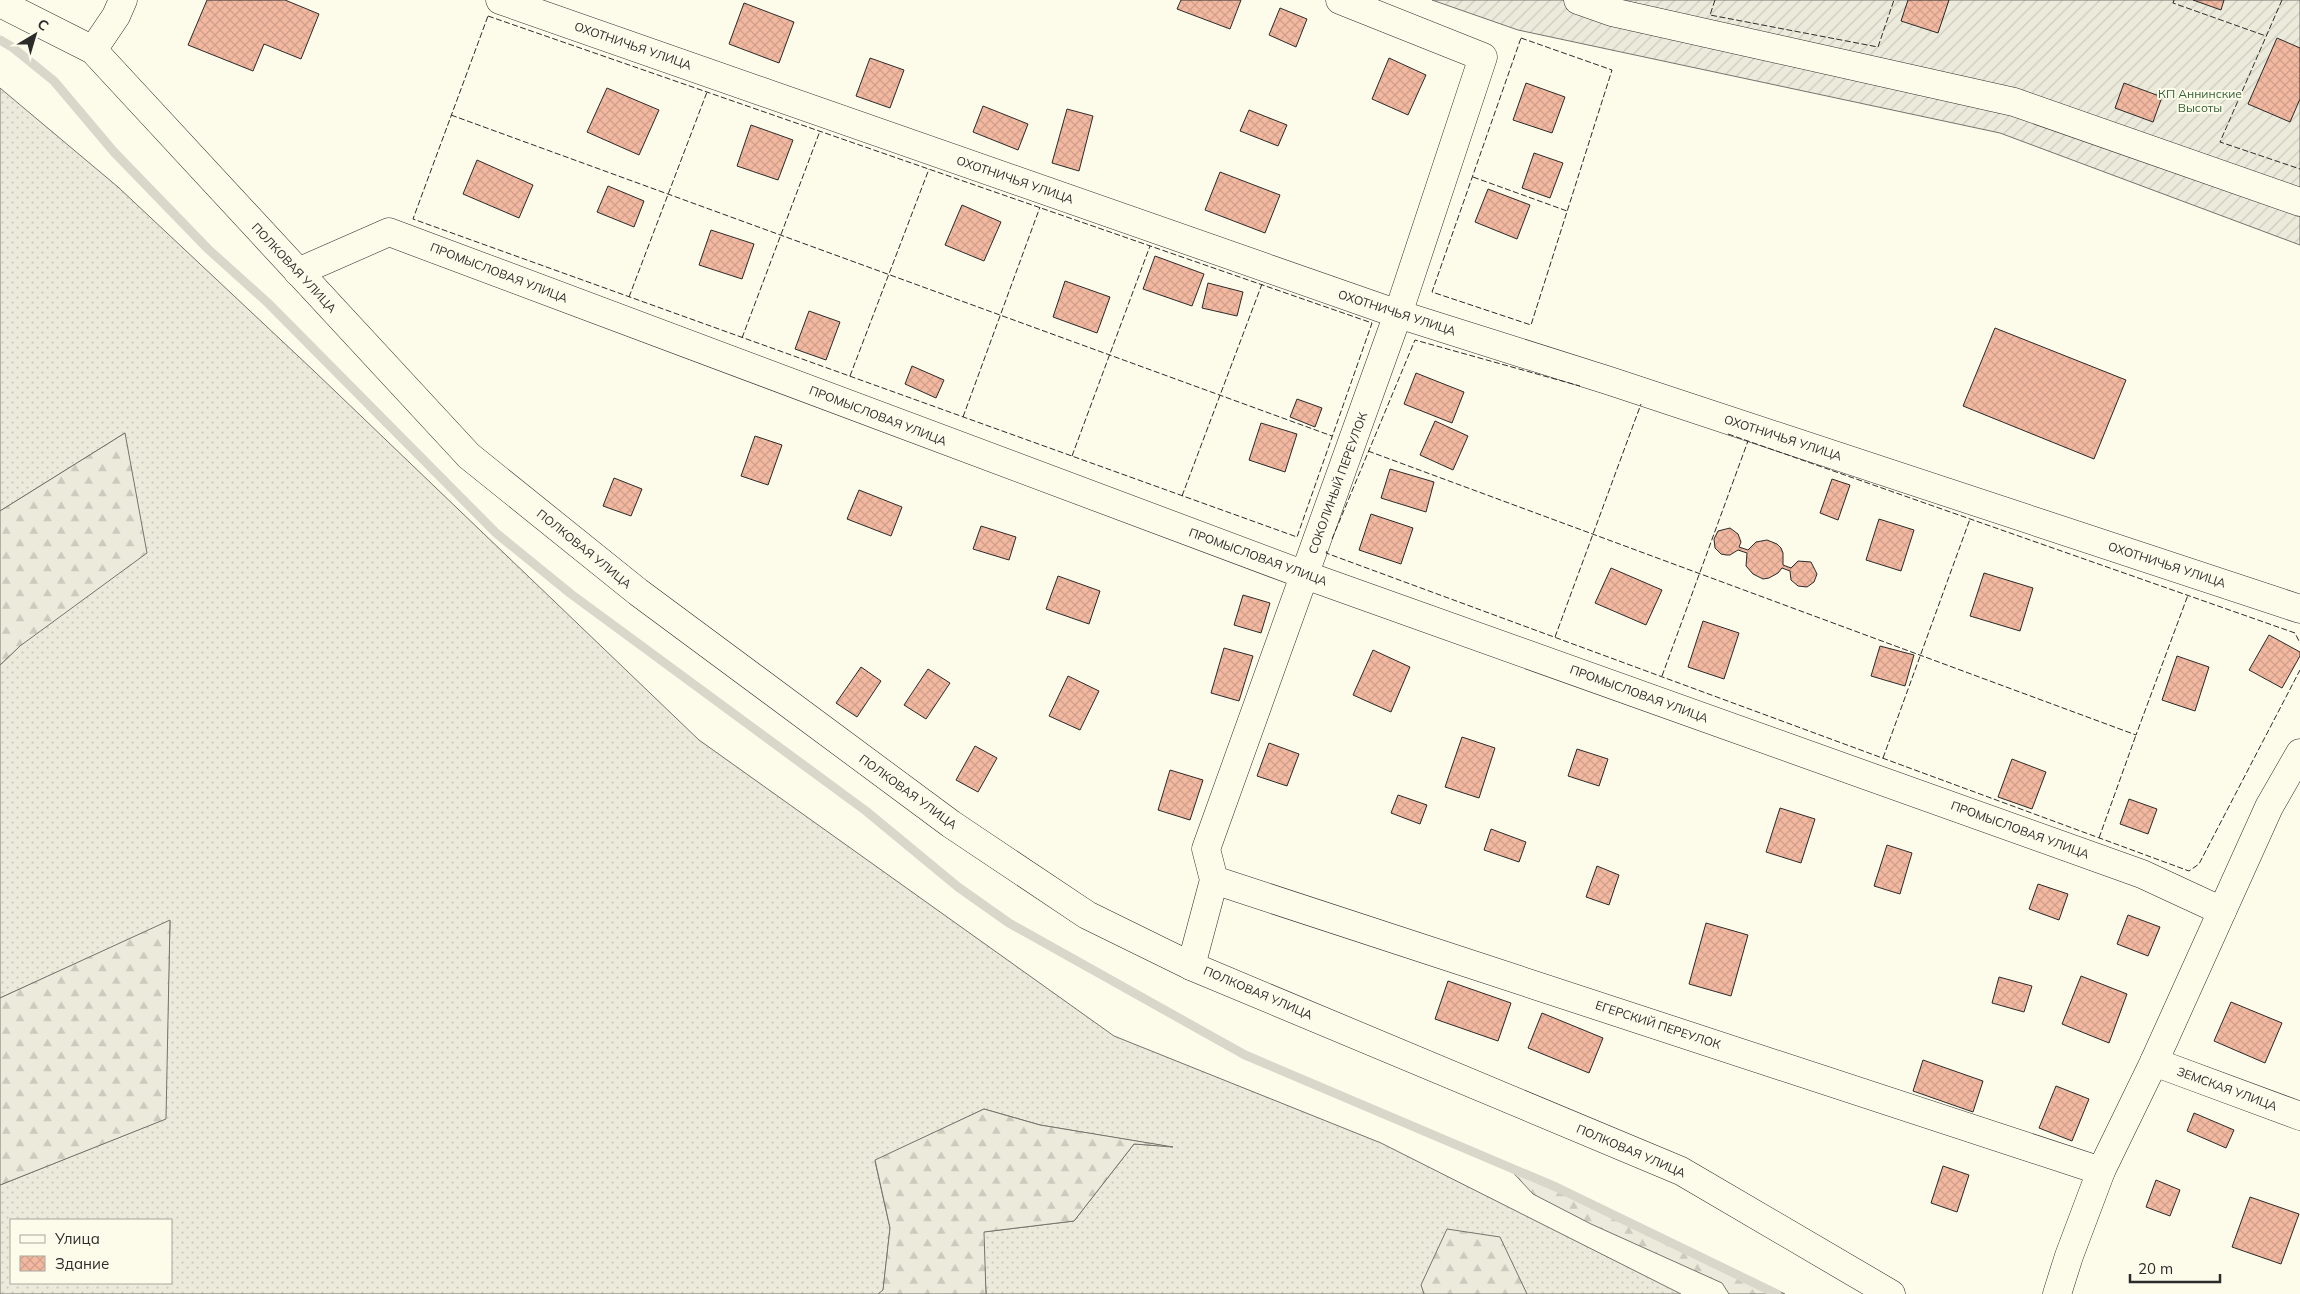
<svg xmlns="http://www.w3.org/2000/svg" width="2300" height="1294" font-family="Mulish,sans-serif">
	<style>
		.grass { fill: url(#grass-dots); stroke: #74746e; fill-rule: evenodd }
		.forest { fill: url(#forest-firs); stroke: #74746e }
		.garden { fill: url(#garden-furrows); stroke: #74746e }
		.lines { fill: none; stroke-linecap: round; stroke-linejoin: round }
		.stream { stroke: #d8d7c9; stroke-width: 9 }
		.building { fill: url(#building-cross-hatch); stroke: #2b2b2b }
		.street-casing { stroke: #2b2b2b; stroke-width: 29 }
		.street { stroke: #fdfbea; stroke-width: 28 }
		.fence { stroke: #2b2b2b; stroke-width: 1; stroke-dasharray: 6 2.5; stroke-linecap: butt }
		.labels { text-anchor: middle; stroke-width: 4; stroke-linejoin: round; paint-order: stroke }
		.street-label { font-size: 12px; fill: #2b2b2b; stroke: #fdfbea }
		.park-label { font-size: 12px; fill: #34623c; stroke: #fdfbea }
	</style>
	<defs>
		<pattern id="grass-dots" width="8" height="8" patternUnits="userSpaceOnUse" patternTransform="scale(1.25)"><rect width="8" height="8" fill="#ecebdb"/><path d="M2 2h.1M6 6h.1" fill="none" stroke="#cbcabc" stroke-width="1.8" stroke-linecap="round"/></pattern>
		<pattern id="forest-firs" width="22" height="20" patternUnits="userSpaceOnUse" patternTransform="scale(1.25)"><rect width="22" height="20" fill="#ecebdb"/><path d="M5 1l3.5 6h-7zM16 11l3.5 6h-7z" fill="#cbcabc"/></pattern>
		<pattern id="garden-furrows" width="10" height="10" patternUnits="userSpaceOnUse" patternTransform="scale(1.25)"><rect width="10" height="10" fill="#ecebdb"/><path d="M-1 1l2-2M0 10L10 0M9 11l2-2" fill="none" stroke="#cbcabc"/></pattern>
		<pattern id="building-cross-hatch" width="8" height="8" patternUnits="userSpaceOnUse" patternTransform="scale(1.25)"><rect width="8" height="8" fill="#f2b8a0"/><path d="M0 0l8 8M0 8l8-8" fill="none" stroke="#d09e8a"/></pattern>
	</defs>
	<rect width="100%" height="100%" fill="#fdfbea"/>
	<path class="grass" d="M0,88l118,99 196,184 385,369 415,296 267,107 300,151h-695l-3,-62 91,-11 60,-77 31,2 -125,-21 -56,-16 -109,52 15,67 -7,63 -5,3h-878v-109l165,-66 5,-198 -170,77v-333l20,-19 105,-213 -125,78zM11,1220h160v63h-160z"/>
	<g class="forest">
		<path d="M125,433l22,120 -127,93 -20,19v-154z"/>
		<path d="M170,920l-4,199 -166,66v-187z"/>
		<path d="M984,1109l56,16 133,22 -39,-3 -60,77 -90,11 2,62h-108l5,-4 7,-62 -15,-68z"/>
		<path d="M1506,1165l21,10 258,119h-56l-7,-11 -131,-59 -58,-30z"/>
		<path d="M1447,1229l53,8 27,57h-103l-3,-9z"/>
	</g>
	<path class="garden" d="M1432,0h868v245l-300,-112 -482,-103z"/>
	<g class="lines">
		<path class="stream" d="M0,40l12,7 42,34 60,71 94,97 60,54 228,230 75,61 295,217 92,76 51,36 236,132 311,132 221,107"/>
	</g>
	<g class="building">
		<path d="M207,0h78l34,14 -18,45 -37,-15 -11,27 -65,-26z"/>
		<path d="M1181,0h60l-11,29 -53,-20z"/>
		<path d="M1908,0h41l-11,33 -37,-12z"/>
		<path d="M2193,0h31l-3,10z"/>
		<path d="M744,3l50,19 -15,41 -50,-19z"/>
		<path d="M1280,8l27,11 -11,28 -27,-12z"/>
		<path d="M2277,38l23,10v51l-10,23 -42,-18z"/>
		<path d="M870,58l34,12 -14,38 -34,-12z"/>
		<path d="M1389,58l37,17 -18,40 -36,-16z"/>
		<path d="M1526,83l39,14 -13,36 -39,-13z"/>
		<path d="M2124,83l38,14 -9,25 -38,-14z"/>
		<path d="M607,88l52,22 -20,45 -52,-23z"/>
		<path d="M983,106l45,18 -10,26 -45,-18z"/>
		<path d="M1067,109l26,7 -14,55 -27,-8z"/>
		<path d="M1249,110l38,15 -9,21 -38,-15z"/>
		<path d="M751,125l42,15 -15,40 -41,-14z"/>
		<path d="M1534,153l29,10 -13,35 -28,-10z"/>
		<path d="M477,160l56,25 -14,33 -56,-24z"/>
		<path d="M1220,172l60,23 -15,38 -60,-23z"/>
		<path d="M608,186l36,15 -10,26 -37,-15z"/>
		<path d="M1488,189l42,16 -13,34 -42,-17z"/>
		<path d="M962,205l39,17 -17,39 -39,-16z"/>
		<path d="M711,230l43,14 -12,35 -43,-14z"/>
		<path d="M1155,256l49,18 -12,32 -49,-17z"/>
		<path d="M1065,281l45,16 -13,36 -44,-16z"/>
		<path d="M1208,283l35,9 -6,24 -35,-8z"/>
		<path d="M809,311l31,11 -14,38 -31,-11z"/>
		<path d="M1995,328l131,52 -32,79 -131,-53z"/>
		<path d="M912,366l32,14 -8,18 -31,-14z"/>
		<path d="M1416,373l48,19 -12,31 -48,-19z"/>
		<path d="M1297,399l25,9 -7,19 -25,-10z"/>
		<path d="M1435,421l33,15 -15,34 -33,-15z"/>
		<path d="M1261,423l36,11 -12,38 -36,-12z"/>
		<path d="M755,436l27,9 -14,40 -27,-9z"/>
		<path d="M1390,469l44,13 -8,30 -45,-14z"/>
		<path d="M614,478l28,11 -11,27 -28,-10z"/>
		<path d="M1832,479l18,6 -12,35 -18,-7z"/>
		<path d="M859,490l43,17 -11,29 -44,-17z"/>
		<path d="M1371,514l42,14 -12,36 -42,-14z"/>
		<path d="M1879,519l35,11 -13,41 -35,-11z"/>
		<path d="M981,526l35,11 -7,23 -36,-11z"/>
		<path d="M1730,528l8,6 3,8 -2,5 9,3 8,-8 11,-2 10,4 4,4 2,5v12l8,3 7,-7 13,1 6,12 -3,8 -7,5 -9,-1 -7,-6 -1,-9 -8,-3 -4,5 -9,5 -6,1 -10,-5 -7,-8 1,-13 -9,-3 -8,5h-4l-5,-1 -6,-6 -1,-9 4,-8z"/>
		<path d="M1611,568l51,22 -16,35 -51,-22z"/>
		<path d="M1984,573l49,15 -13,43 -50,-15z"/>
		<path d="M1058,576l42,15 -11,33 -43,-15z"/>
		<path d="M1243,595l27,8 -9,30 -27,-8z"/>
		<path d="M1703,621l36,12 -15,46 -36,-12z"/>
		<path d="M2269,635l31,17v4l-18,32 -33,-18z"/>
		<path d="M1880,646l34,9 -9,31 -34,-10z"/>
		<path d="M1224,648l29,8 -14,45 -28,-8z"/>
		<path d="M1373,650l37,17 -19,45 -38,-17z"/>
		<path d="M2177,656l32,11 -14,44 -33,-11z"/>
		<path d="M861,667l20,14 -24,36 -21,-14z"/>
		<path d="M928,669l22,14 -24,36 -22,-14z"/>
		<path d="M1068,676l31,15 -19,39 -31,-14z"/>
		<path d="M1462,737l33,11 -16,50 -34,-11z"/>
		<path d="M1269,743l30,11 -12,32 -30,-10z"/>
		<path d="M975,746l22,12 -19,34 -22,-12z"/>
		<path d="M1577,749l31,10 -9,27 -31,-10z"/>
		<path d="M2012,759l34,13 -14,37 -34,-12z"/>
		<path d="M1170,770l33,10 -13,40 -32,-10z"/>
		<path d="M1398,795l29,10 -7,19 -29,-11z"/>
		<path d="M2129,799l28,10 -9,25 -28,-10z"/>
		<path d="M1780,808l35,11 -14,44 -35,-11z"/>
		<path d="M1491,829l35,13 -7,20 -35,-12z"/>
		<path d="M1887,845l25,8 -12,41 -26,-8z"/>
		<path d="M1597,866l22,9 -10,30 -23,-8z"/>
		<path d="M2038,884l30,10 -9,26 -30,-11z"/>
		<path d="M2128,915l32,12 -12,29 -31,-12z"/>
		<path d="M1706,923l42,12 -17,61 -42,-12z"/>
		<path d="M2081,976l46,18 -18,49 -47,-19z"/>
		<path d="M1999,977l33,9 -8,26 -32,-9z"/>
		<path d="M1448,981l63,22 -13,38 -63,-22z"/>
		<path d="M2231,1002l51,21 -17,40 -51,-22z"/>
		<path d="M1542,1013l61,25 -14,35 -61,-25z"/>
		<path d="M1923,1060l60,21 -10,31 -60,-21z"/>
		<path d="M2056,1086l33,13 -17,42 -33,-13z"/>
		<path d="M2194,1113l40,17 -8,18 -39,-17z"/>
		<path d="M1943,1166l26,9 -12,37 -26,-9z"/>
		<path d="M2156,1180l24,10 -10,26 -24,-9z"/>
		<path d="M2250,1197l49,17 -18,50 -49,-17z"/>
	</g>
	<g class="lines">
		<g class="street-casing">
			<g id="street">
				<path d="M500,0l898,314 212,67 690,228"/>
				<path d="M1578,0l34,12 402,90 286,100"/>
				<path d="M0,3l93,47 376,406 169,136 313,232 136,91 104,51 490,205 210,123"/>
				<path d="M93,50l23,-34 7,-16"/>
				<path d="M298,272l91,-40 916,343 837,299 80,37"/>
				<path d="M1214,880l887,291"/>
				<path d="M1191,966l23,-86 -8,-31 192,-535 85,-257 -143,-57"/>
				<path d="M2154,1062l146,54"/>
				<path d="M2057,1294l12,-38 32,-85 53,-109 115,-255 31,-54"/>
			</g>
		</g>
		<use href="#street" class="street"/>
		<g class="fence">
			<path d="M1715,0l-5,15 168,32 16,-47"/>
			<path d="M2174,0l-1,3 93,33"/>
			<path d="M2282,0l-62,142 80,27"/>
			<path d="M488,16l884,307 -75,214 -884,-318z"/>
			<path d="M1521,38l91,32 -81,255 -99,-33z"/>
			<path d="M451,115l881,321"/>
			<path d="M1473,177l94,34"/>
			<path d="M629,297l78,-205"/>
			<path d="M742,338l78,-207"/>
			<path d="M850,376l79,-207"/>
			<path d="M963,417l77,-210"/>
			<path d="M1728,434l567,199 5,10"/>
			<path d="M1368,451l768,284 52,-140"/>
			<path d="M1072,456l78,-210"/>
			<path d="M1182,496l80,-212"/>
			<path d="M1332,539l83,-199 165,46"/>
			<path d="M1327,551l-1,2 863,318 10,-7 101,-194"/>
			<path d="M1555,637l86,-233"/>
			<path d="M1662,676l86,-235"/>
			<path d="M1883,758l87,-239"/>
			<path d="M2099,838l37,-103"/>
		</g>
	</g>
	<g class="labels">
		<g class="street-label">
			<text transform="translate(633 46) rotate(19)" y="4">ОХОТНИЧЬЯ УЛИЦА</text>
			<text transform="translate(1015 180) rotate(19)" y="4">ОХОТНИЧЬЯ УЛИЦА</text>
			<text transform="translate(294 268) rotate(47)" y="4">ПОЛКОВАЯ УЛИЦА</text>
			<text transform="translate(499 273) rotate(21)" y="4">ПРОМЫСЛОВАЯ УЛИЦА</text>
			<text transform="translate(1397 313) rotate(18)" y="4">ОХОТНИЧЬЯ УЛИЦА</text>
			<text transform="translate(878 416) rotate(21)" y="4">ПРОМЫСЛОВАЯ УЛИЦА</text>
			<text transform="translate(1783 438) rotate(18)" y="4">ОХОТНИЧЬЯ УЛИЦА</text>
			<text transform="translate(1338 483) rotate(-70)" y="4">СОКОЛИНЫЙ ПЕРЕУЛОК</text>
			<text transform="translate(584 549) rotate(39)" y="4">ПОЛКОВАЯ УЛИЦА</text>
			<text transform="translate(1258 557) rotate(20)" y="4">ПРОМЫСЛОВАЯ УЛИЦА</text>
			<text transform="translate(2167 565) rotate(18)" y="4">ОХОТНИЧЬЯ УЛИЦА</text>
			<text transform="translate(1639 694) rotate(20)" y="4">ПРОМЫСЛОВАЯ УЛИЦА</text>
			<text transform="translate(908 792) rotate(36)" y="4">ПОЛКОВАЯ УЛИЦА</text>
			<text transform="translate(2020 830) rotate(20)" y="4">ПРОМЫСЛОВАЯ УЛИЦА</text>
			<text transform="translate(1258 993) rotate(23)" y="4">ПОЛКОВАЯ УЛИЦА</text>
			<text transform="translate(1658 1025) rotate(18)" y="4">ЕГЕРСКИЙ ПЕРЕУЛОК</text>
			<text transform="translate(2227 1089) rotate(20)" y="4">ЗЕМСКАЯ УЛИЦА</text>
			<text transform="translate(1631 1151) rotate(23)" y="4">ПОЛКОВАЯ УЛИЦА</text>
		</g>
		<g class="park-label">
			<text x="2200" y="98">КП Аннинские<tspan x="2200" dy="14">Высоты</tspan></text>
		</g>
	</g>
	<rect x="10" y="1219" width="162" height="65" fill="#fdfbea" stroke="#a9a89e"/>
	<rect x="20" y="1235" width="25" height="8" fill="#fdfbea" stroke="#a9a89e"/>
	<text x="55" y="1244" font-size="15" fill="#2b2b2b">Улица</text>
	<rect x="20" y="1256" width="25" height="15" fill="url(#building-cross-hatch)" stroke="#a9a89e"/>
	<text x="55" y="1269" font-size="15" fill="#2b2b2b">Здание</text>
	<g transform="translate(35 35) rotate(38)" stroke="#fdfbea" stroke-width="4" paint-order="stroke">
	<path d="M0-4L9 19L0 12L-9 19Z" fill="#2b2b2b"/>
	<text y="-8" font-size="14" font-weight="bold" text-anchor="middle" fill="#2b2b2b">С</text>
	</g>
	<path d="M2130 1274v8h90v-8" fill="none" stroke="#2b2b2b" stroke-width="2.5"/>
	<text x="2138" y="1274" font-size="15" fill="#2b2b2b" stroke="#fdfbea" stroke-width="4" paint-order="stroke">20 m</text>
</svg>
